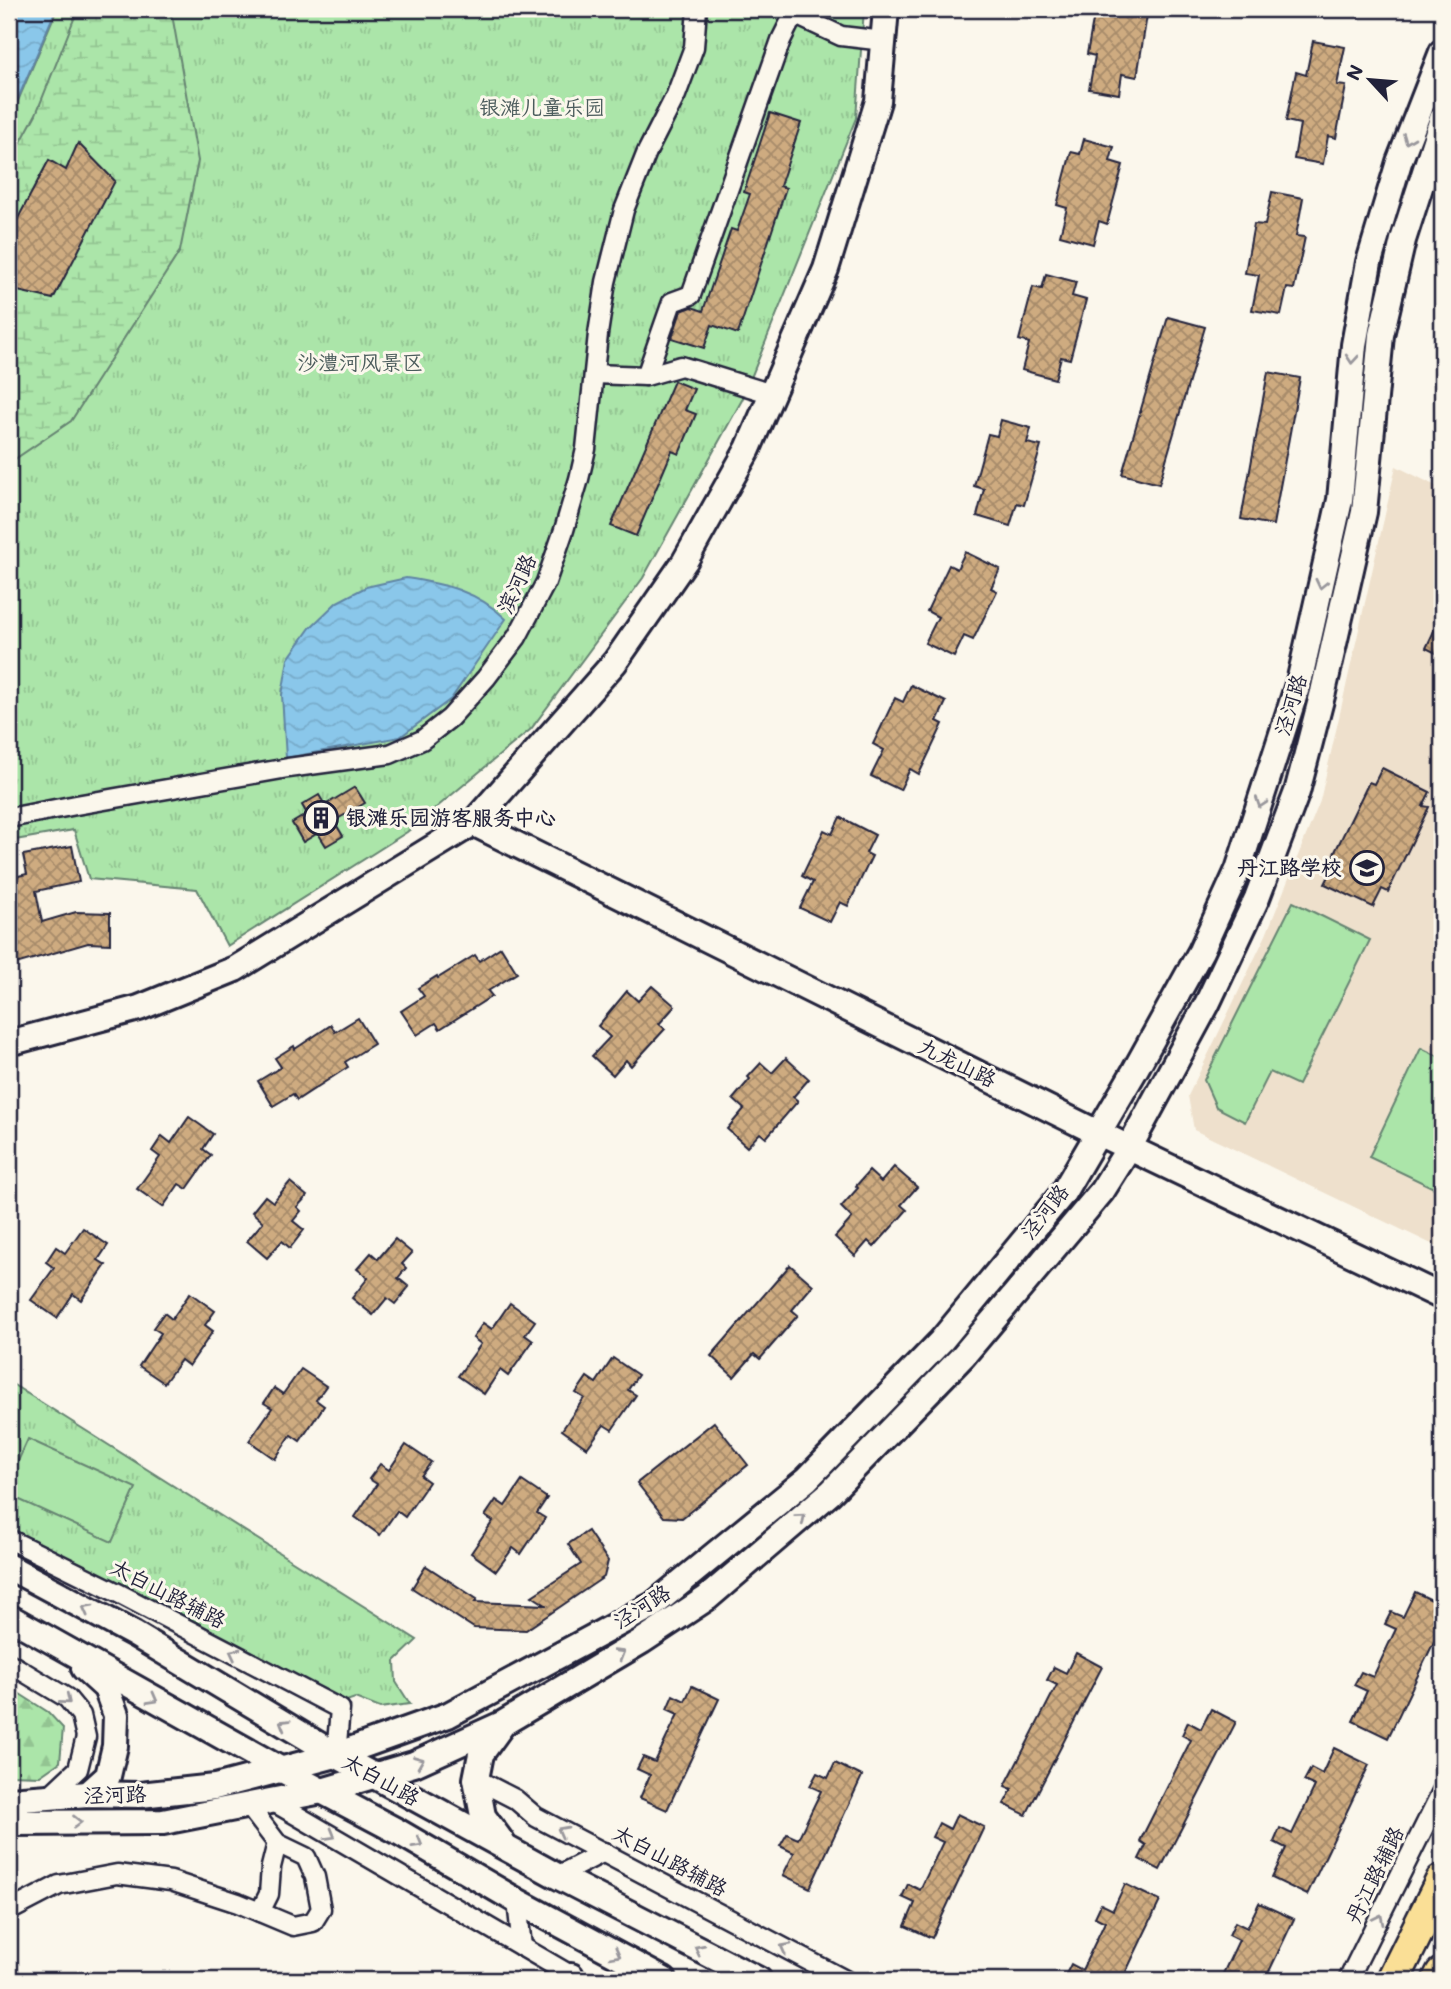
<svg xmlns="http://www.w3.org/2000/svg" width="1451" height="1989" font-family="Mali,'LXGW WenKai TC',sans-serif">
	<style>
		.built { fill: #eee0cc }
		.grass { fill: url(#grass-tufts); stroke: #668472; stroke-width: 2 }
		.forest { fill: url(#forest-firs); stroke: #668472; stroke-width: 2 }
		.wetland { fill: url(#wetland-marsh); stroke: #668472; stroke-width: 2 }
		.pitch { fill: #abe5a9; stroke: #668472; stroke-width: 2 }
		.water { fill: url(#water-waves); stroke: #6085a4; stroke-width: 2 }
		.building { fill: url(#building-cross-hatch); stroke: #22223b; stroke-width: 2 }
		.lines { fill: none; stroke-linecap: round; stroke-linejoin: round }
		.street-casing { stroke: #22223b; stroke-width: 23 }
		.secondary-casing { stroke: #22223b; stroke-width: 30 }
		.highway-casing { stroke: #22223b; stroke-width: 37 }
		.street { stroke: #fbf7ec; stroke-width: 18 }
		.secondary { stroke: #fbf7ec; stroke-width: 24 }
		.highway { stroke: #fadf96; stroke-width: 32 }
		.oneway { stroke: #99979c }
		.labels { text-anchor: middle; stroke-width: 6; stroke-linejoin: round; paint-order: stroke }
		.park-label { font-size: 21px; fill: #4b5c5c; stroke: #fbf7ec }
		.street-label { font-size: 21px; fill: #22223b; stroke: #fbf7ec }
		.poi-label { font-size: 21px; font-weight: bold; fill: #22223b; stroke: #fbf7ec; text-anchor: start }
	</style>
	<defs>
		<pattern id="grass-tufts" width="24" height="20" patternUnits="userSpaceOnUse" patternTransform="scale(1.75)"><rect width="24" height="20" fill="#abe5a9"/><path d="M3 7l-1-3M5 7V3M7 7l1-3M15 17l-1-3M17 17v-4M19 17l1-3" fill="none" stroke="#93c492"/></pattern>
		<pattern id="forest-firs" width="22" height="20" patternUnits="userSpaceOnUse" patternTransform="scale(1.75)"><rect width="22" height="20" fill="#abe5a9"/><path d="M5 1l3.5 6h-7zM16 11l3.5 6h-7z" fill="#93c492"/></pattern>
		<pattern id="wetland-marsh" width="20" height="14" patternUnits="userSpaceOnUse" patternTransform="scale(1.75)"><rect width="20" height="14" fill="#abe5a9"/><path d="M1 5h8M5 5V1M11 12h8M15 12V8" fill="none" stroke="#93c492"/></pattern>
		<pattern id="water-waves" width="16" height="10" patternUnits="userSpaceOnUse" patternTransform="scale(1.75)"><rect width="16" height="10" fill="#8ac7ea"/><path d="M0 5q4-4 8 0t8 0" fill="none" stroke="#77abca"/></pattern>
		<pattern id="building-cross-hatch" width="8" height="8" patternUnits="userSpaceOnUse" patternTransform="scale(1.75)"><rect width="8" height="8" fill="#ceab80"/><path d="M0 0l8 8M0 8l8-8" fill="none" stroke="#a78b6a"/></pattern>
	</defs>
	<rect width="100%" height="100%" fill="#fbf7ec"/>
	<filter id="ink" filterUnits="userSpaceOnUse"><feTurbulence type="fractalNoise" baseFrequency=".0143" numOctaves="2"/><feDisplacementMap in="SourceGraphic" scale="14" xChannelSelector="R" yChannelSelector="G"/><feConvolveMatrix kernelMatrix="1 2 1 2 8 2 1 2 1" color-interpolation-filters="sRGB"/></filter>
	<g filter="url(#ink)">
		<path class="built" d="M1396,466l46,23v760l-248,-119 -6,-34 78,-161 54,-134z"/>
		<g class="grass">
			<path d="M57,9h807l-8,109 -114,282 -99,178 -112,151 -124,103 -180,114 -30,-57 -108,-10 -15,-49 -65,11v-719z"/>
			<path d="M9,1382l408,258 -22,21 1,21 14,22 -30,4 -25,-10 -14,5 -332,-169z"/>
		</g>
		<path class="forest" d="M9,1687l39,25 15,16 -3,34 -20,14 -31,-1z"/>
		<path class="wetland" d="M78,9h90l5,11 25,141 -18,90 -109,170 -62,42v-299l27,-50z"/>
		<g class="pitch">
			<path d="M1293,902l77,38 -72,145 -28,-13 -25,50 -29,-15 -12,-27z"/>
			<path d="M1421,1048l21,10v134l-73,-35z"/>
			<path d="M28,1439l108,49 -24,54 -103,-47v-14z"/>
		</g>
		<g class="water">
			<path d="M9,9h47l-47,111z"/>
			<path d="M406,578c39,6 71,13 100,41l-55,80 -51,38 -114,21 -4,-63 6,-36 22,-31 27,-26 29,-15z"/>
		</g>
		<g class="building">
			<path d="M1104,9h44l-11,68 -15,-3 -3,20 -30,-5 6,-33 -8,-2 7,-39 9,1z"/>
			<path d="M1313,41l32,6 -8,38 9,1 -10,52 -8,-2 -5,28 -29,-5 6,-35 -14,-3 10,-49 10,3z"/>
			<path d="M770,113l31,10 -21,63 6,2 -48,146 -26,-9 -8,23 -32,-10 9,-27 11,-4 11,4 28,-82 6,2 13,-37 -6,-2z"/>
			<path d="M1084,139l30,8 -4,14 13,4 -16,59 -8,-3 -6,23 -33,-9 7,-27 -10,-3 14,-53 9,2z"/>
			<path d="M78,143l37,38 -62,118 -44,-10v-12l9,-18 -9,-5v-19l40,-75 17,10z"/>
			<path d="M1272,192l31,6 -7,38 9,1 -11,52 -7,-1 -6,27 -29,-5 7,-35 -14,-2 9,-49 11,1z"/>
			<path d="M1046,274l30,8 -4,14 14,4 -16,59 -9,-2 -6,22 -33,-9 7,-27 -10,-3 14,-53 9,2z"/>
			<path d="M1168,317l37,10 -46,157 -37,-10z"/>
			<path d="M1268,372l32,6 -27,147 -32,-6z"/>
			<path d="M674,381l20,8 -9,21 11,4 -17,40 -7,-3 -36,85 -25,-10z"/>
			<path d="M1001,420l30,8 -4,15 14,3 -17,59 -7,-2 -7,23 -33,-10 7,-27 -10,-3 14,-52 9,2z"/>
			<path d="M965,552l35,17 -9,19 6,3 -24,49 -9,-4 -10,21 -29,-14 13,-26 -11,-6 22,-46 8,4z"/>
			<path d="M1442,614v42l-16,-8z"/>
			<path d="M911,685l35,17 -9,19 6,3 -24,50 -9,-5 -10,21 -29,-14 13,-26 -11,-6 22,-46 8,4z"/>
			<path d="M1382,768l48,24 -7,14 6,1 -41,85 -6,-3 -9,18 -48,-23 8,-16 -5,-2 41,-84 5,2z"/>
			<path d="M355,787l10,16 -31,18 9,15 -17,10 -8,-13 -15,9 -11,-19 15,-9 -5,-9 17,-10 6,10z"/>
			<path d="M840,817l35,18 -9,18 6,3 -24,50 -8,-4 -10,20 -30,-14 13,-26 -11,-6 22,-46 8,4z"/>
			<path d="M72,846l7,36 -43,9 6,31 34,-10 34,1v31l-22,-1 -79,23v-88l18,-4 -4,-19z"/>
			<path d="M501,947l16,26 -29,18 4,5 -52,33 -4,-6 -19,12 -16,-24 23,-15 -6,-8 19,-12 1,2 37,-23 4,6z"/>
			<path d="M652,986l23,20 -16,18 6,5 -34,37 -5,-6 -13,15 -21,-19 18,-19 -12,-11 29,-35 11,10z"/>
			<path d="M358,1018l16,26 -29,18 3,5 -51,33 -4,-6 -20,12 -15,-25 23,-14 -6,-9 19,-12 1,3 36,-24 4,7z"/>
			<path d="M786,1058l23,21 -16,18 5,4 -32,37 -6,-5 -13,14 -20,-18 17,-20 -11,-10 17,-20 -2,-2 13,-14 11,10z"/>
			<path d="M189,1117l24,17 -10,15 8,6 -24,34 -8,-5 -16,23 -26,-18 23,-32 -8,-6 10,-15 9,7z"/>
			<path d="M894,1167l23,20 -16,18 6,5 -33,37 -6,-6 -13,15 -20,-19 17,-19 -11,-11 17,-19 -2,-2 13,-15 12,11z"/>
			<path d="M290,1182l17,14 -10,11 4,4 -8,10 11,9 -14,18 -8,-7 -15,17 -20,-17 16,-19 -11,-10 13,-16 8,6z"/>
			<path d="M83,1228l25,17 -10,15 8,5 -25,35 -8,-6 -16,24 -26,-18 23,-32 -8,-6 10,-15 9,6z"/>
			<path d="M395,1239l17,14 -10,11 4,4 -8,10 11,9 -14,17 -8,-6 -14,17 -21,-17 16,-20 -11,-9 14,-16 7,6z"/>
			<path d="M790,1265l23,20 -21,25 6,5 -38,44 -6,-5 -20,23 -23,-21z"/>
			<path d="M190,1293l25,18 -10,14 8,6 -24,35 -8,-6 -17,23 -25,-17 22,-33 -8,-5 11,-15 8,6z"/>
			<path d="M510,1303l25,18 -10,14 8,6 -25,35 -8,-6 -16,24 -26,-18 23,-32 -8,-6 10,-15 9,6z"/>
			<path d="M613,1358l25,17 -10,15 8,5 -24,35 -8,-5 -17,23 -25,-18 22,-32 -8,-5 11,-16 9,6z"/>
			<path d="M301,1369l25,17 -10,14 8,6 -24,35 -9,-6 -16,24 -26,-18 23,-33 -8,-5 10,-15 9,6z"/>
			<path d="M714,1422l34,43 -66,53 -18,-1 -27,-34z"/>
			<path d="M406,1445l25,17 -10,14 8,6 -24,35 -8,-6 -17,24 -25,-18 22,-33 -8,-5 11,-15 9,6z"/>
			<path d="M522,1481l25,17 -10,15 8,5 -24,36 -8,-6 -17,23 -25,-18 22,-32 -8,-5 11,-16 9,6z"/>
			<path d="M588,1531l20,30 -4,16 -78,53 -52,-2 -62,-40 14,-22 51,33 -2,3 71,3 -14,-9 49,-32 -13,-20z"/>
			<path d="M1415,1592l27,13v20l-54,113 -35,-17 14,-30 -13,-6 7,-13 12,5 23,-48 -11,-5 6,-12 12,5z"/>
			<path d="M1076,1653l26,14 -76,148 -22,-11 8,-15 -7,-3 52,-101 -10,-5 7,-13 12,6z"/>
			<path d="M692,1686l27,13 -52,111 -27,-12 10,-23 -13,-6 6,-12 12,5 23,-48 -11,-5 6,-14 12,6z"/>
			<path d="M1211,1709l25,13 -76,148 -21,-11 7,-14 -6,-4 51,-101 -9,-5 6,-13 13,7z"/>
			<path d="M1334,1748l35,17 -62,130 -35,-17 14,-30 -12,-6 6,-14 12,6 23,-48 -11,-5 7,-13 11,6z"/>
			<path d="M835,1763l27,13 -52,112 -27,-13 11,-22 -14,-7 7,-12 11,5 23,-48 -11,-5 7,-13 11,5z"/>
			<path d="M957,1814l27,13 -52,111 -27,-12 10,-23 -13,-6 6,-13 12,6 23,-48 -11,-5 7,-14 11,6z"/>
			<path d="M1125,1884l35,17 -38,79h-59l8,-16 11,6 23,-48 -10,-5 6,-13 12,6z"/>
			<path d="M1259,1903l35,16 -29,61h-45l19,-40 -10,-5 6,-13 12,6z"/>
		</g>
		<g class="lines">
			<g class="street-casing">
				<g id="street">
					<path d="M788,9l6,5 47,22 43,5"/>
					<path d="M594,374l52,2 35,-10 91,28"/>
					<path d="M646,376l26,-74 19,-7 90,-255 13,-26"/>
					<path d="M9,818l67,-13 212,-37 102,-14 32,-14 28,-22 36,-40 31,-41 29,-55 18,-52 15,-51 7,-30 12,-115 8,-52 18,-72 23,-58 29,-57 18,-48 3,-38"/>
					<path d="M9,1539l109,54 222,116 -4,46"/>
					<path d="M9,1663l58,35 14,17 5,22 -8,32 -31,29"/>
					<path d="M476,1779l39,20 21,18 309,163"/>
					<path d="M272,1801l307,179"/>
					<path d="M557,1876l47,-24"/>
					<path d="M517,1901l5,46"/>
					<path d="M9,1911l50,-26 58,-11 54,7 67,22 55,23 20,-4 8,-13 -6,-32 -9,-20 -29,-14 -29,-38"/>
					<path d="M260,1912l9,-18 2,-27 6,-24"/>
					<path d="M1348,1980l94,-189"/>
				</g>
			</g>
			<g class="secondary-casing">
				<g id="secondary">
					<path d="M473,823l625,310 344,164"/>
					<path d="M9,1043l130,-35 96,-39 238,-146 142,-161 70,-101 63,-112 78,-180 52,-168 8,-92"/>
					<path d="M9,1567l125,67 202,121 221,121 202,104"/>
					<path d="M9,1617l271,152 117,62 120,70 147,79"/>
					<path d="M84,1668l22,20 10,27 -1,31 -7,30 -20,18"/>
					<path d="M9,1800l79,-6 52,1 75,-8 121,-32 112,-40 205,-110 154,-126 134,-138 122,-148 71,-121 67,-121 37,-81 62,-192 40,-178 14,-155 15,-83 30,-100 43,-110"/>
					<path d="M9,1823l154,-1 159,-31 92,-27 88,-40 140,-83 65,-43 123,-105 133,-137 139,-165 27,-43 78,-144 50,-106 40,-106 26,-100 41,-180 17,-177 22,-95 39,-121"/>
					<path d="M502,1842l-19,-26 -7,-37 5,-25 21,-29"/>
					<path d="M569,1980l2,-4"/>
				</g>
			</g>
			<g class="highway-casing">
				<g id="highway">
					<path d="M1393,1980l49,-99"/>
					<path d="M1439,1980l3,-6"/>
				</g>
			</g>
			<use href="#street" class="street"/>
			<use href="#secondary" class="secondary"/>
			<use href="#highway" class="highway"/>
		</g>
		<defs><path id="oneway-chevron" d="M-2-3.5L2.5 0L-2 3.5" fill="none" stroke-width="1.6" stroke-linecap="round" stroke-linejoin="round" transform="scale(1.75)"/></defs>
		<g class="oneway">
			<use href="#oneway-chevron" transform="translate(1408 139) rotate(111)"/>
			<use href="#oneway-chevron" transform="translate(1352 359) rotate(95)"/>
			<use href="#oneway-chevron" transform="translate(1321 584) rotate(103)"/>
			<use href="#oneway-chevron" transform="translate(1261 803) rotate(109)"/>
			<use href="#oneway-chevron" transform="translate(801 1518) rotate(-40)"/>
			<use href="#oneway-chevron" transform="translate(87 1609) rotate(-152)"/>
			<use href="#oneway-chevron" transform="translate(234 1653) rotate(-153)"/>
			<use href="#oneway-chevron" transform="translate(620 1654) rotate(-31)"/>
			<use href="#oneway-chevron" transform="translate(153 1699) rotate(29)"/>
			<use href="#oneway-chevron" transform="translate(66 1700) rotate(40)"/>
			<use href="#oneway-chevron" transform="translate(284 1724) rotate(-149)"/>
			<use href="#oneway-chevron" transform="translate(419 1761) rotate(-22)"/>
			<use href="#oneway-chevron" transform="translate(77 1822)"/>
			<use href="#oneway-chevron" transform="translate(562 1831) rotate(-152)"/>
			<use href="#oneway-chevron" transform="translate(331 1835) rotate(30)"/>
			<use href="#oneway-chevron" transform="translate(418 1843) rotate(30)"/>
			<use href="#oneway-chevron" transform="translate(1379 1919) rotate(-64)"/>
			<use href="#oneway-chevron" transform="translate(785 1948) rotate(-152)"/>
			<use href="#oneway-chevron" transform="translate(699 1949) rotate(-153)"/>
			<use href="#oneway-chevron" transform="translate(616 1954) rotate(28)"/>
		</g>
	</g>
	<defs>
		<g id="building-ring" transform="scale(1.75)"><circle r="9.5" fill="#fbf7ec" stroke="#22223b" stroke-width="1.5"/><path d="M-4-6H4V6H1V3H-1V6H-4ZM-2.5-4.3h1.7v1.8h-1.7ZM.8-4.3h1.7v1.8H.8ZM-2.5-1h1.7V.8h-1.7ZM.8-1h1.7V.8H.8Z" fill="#22223b"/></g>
		<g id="school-ring" transform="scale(1.75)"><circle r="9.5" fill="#fbf7ec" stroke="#22223b" stroke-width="1.5"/><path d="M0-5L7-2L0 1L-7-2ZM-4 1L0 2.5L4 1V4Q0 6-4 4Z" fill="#22223b"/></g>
	</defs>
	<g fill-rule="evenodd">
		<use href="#building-ring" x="321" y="818"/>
		<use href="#school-ring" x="1367" y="868"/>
	</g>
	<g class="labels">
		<g class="park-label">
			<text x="542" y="115">银滩儿童乐园</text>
			<text x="360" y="370">沙澧河风景区</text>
		</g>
		<g class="street-label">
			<text transform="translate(517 584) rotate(-65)" y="7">滨河路</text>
			<text transform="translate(1291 705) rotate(-73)" y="7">泾河路</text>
			<text transform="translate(957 1063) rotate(26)" y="7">九龙山路</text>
			<text transform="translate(1045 1212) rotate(-52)" y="7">泾河路</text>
			<text transform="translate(168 1594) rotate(27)" y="7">太白山路辅路</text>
			<text transform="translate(642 1607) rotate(-32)" y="7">泾河路</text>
			<text transform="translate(381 1780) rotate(29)" y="7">太白山路</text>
			<text transform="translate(115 1795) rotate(-2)" y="7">泾河路</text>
			<text transform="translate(670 1861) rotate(28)" y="7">太白山路辅路</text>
			<text transform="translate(1375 1875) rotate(-64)" y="7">丹江路辅路</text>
		</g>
		<g class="poi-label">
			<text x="346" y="825">银滩乐园游客服务中心</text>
			<text x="1342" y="875" text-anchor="end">丹江路学校</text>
		</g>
	</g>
	<rect width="1451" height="1989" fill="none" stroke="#fbf7ec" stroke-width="35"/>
	<rect x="18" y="18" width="1416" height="1954" fill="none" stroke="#22223b" stroke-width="2.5" filter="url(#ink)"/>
	<g transform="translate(1370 80) rotate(296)" stroke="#fbf7ec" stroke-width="5" paint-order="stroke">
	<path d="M0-5L12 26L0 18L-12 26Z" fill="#22223b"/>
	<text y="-10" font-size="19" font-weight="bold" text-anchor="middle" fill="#22223b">N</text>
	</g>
</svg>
